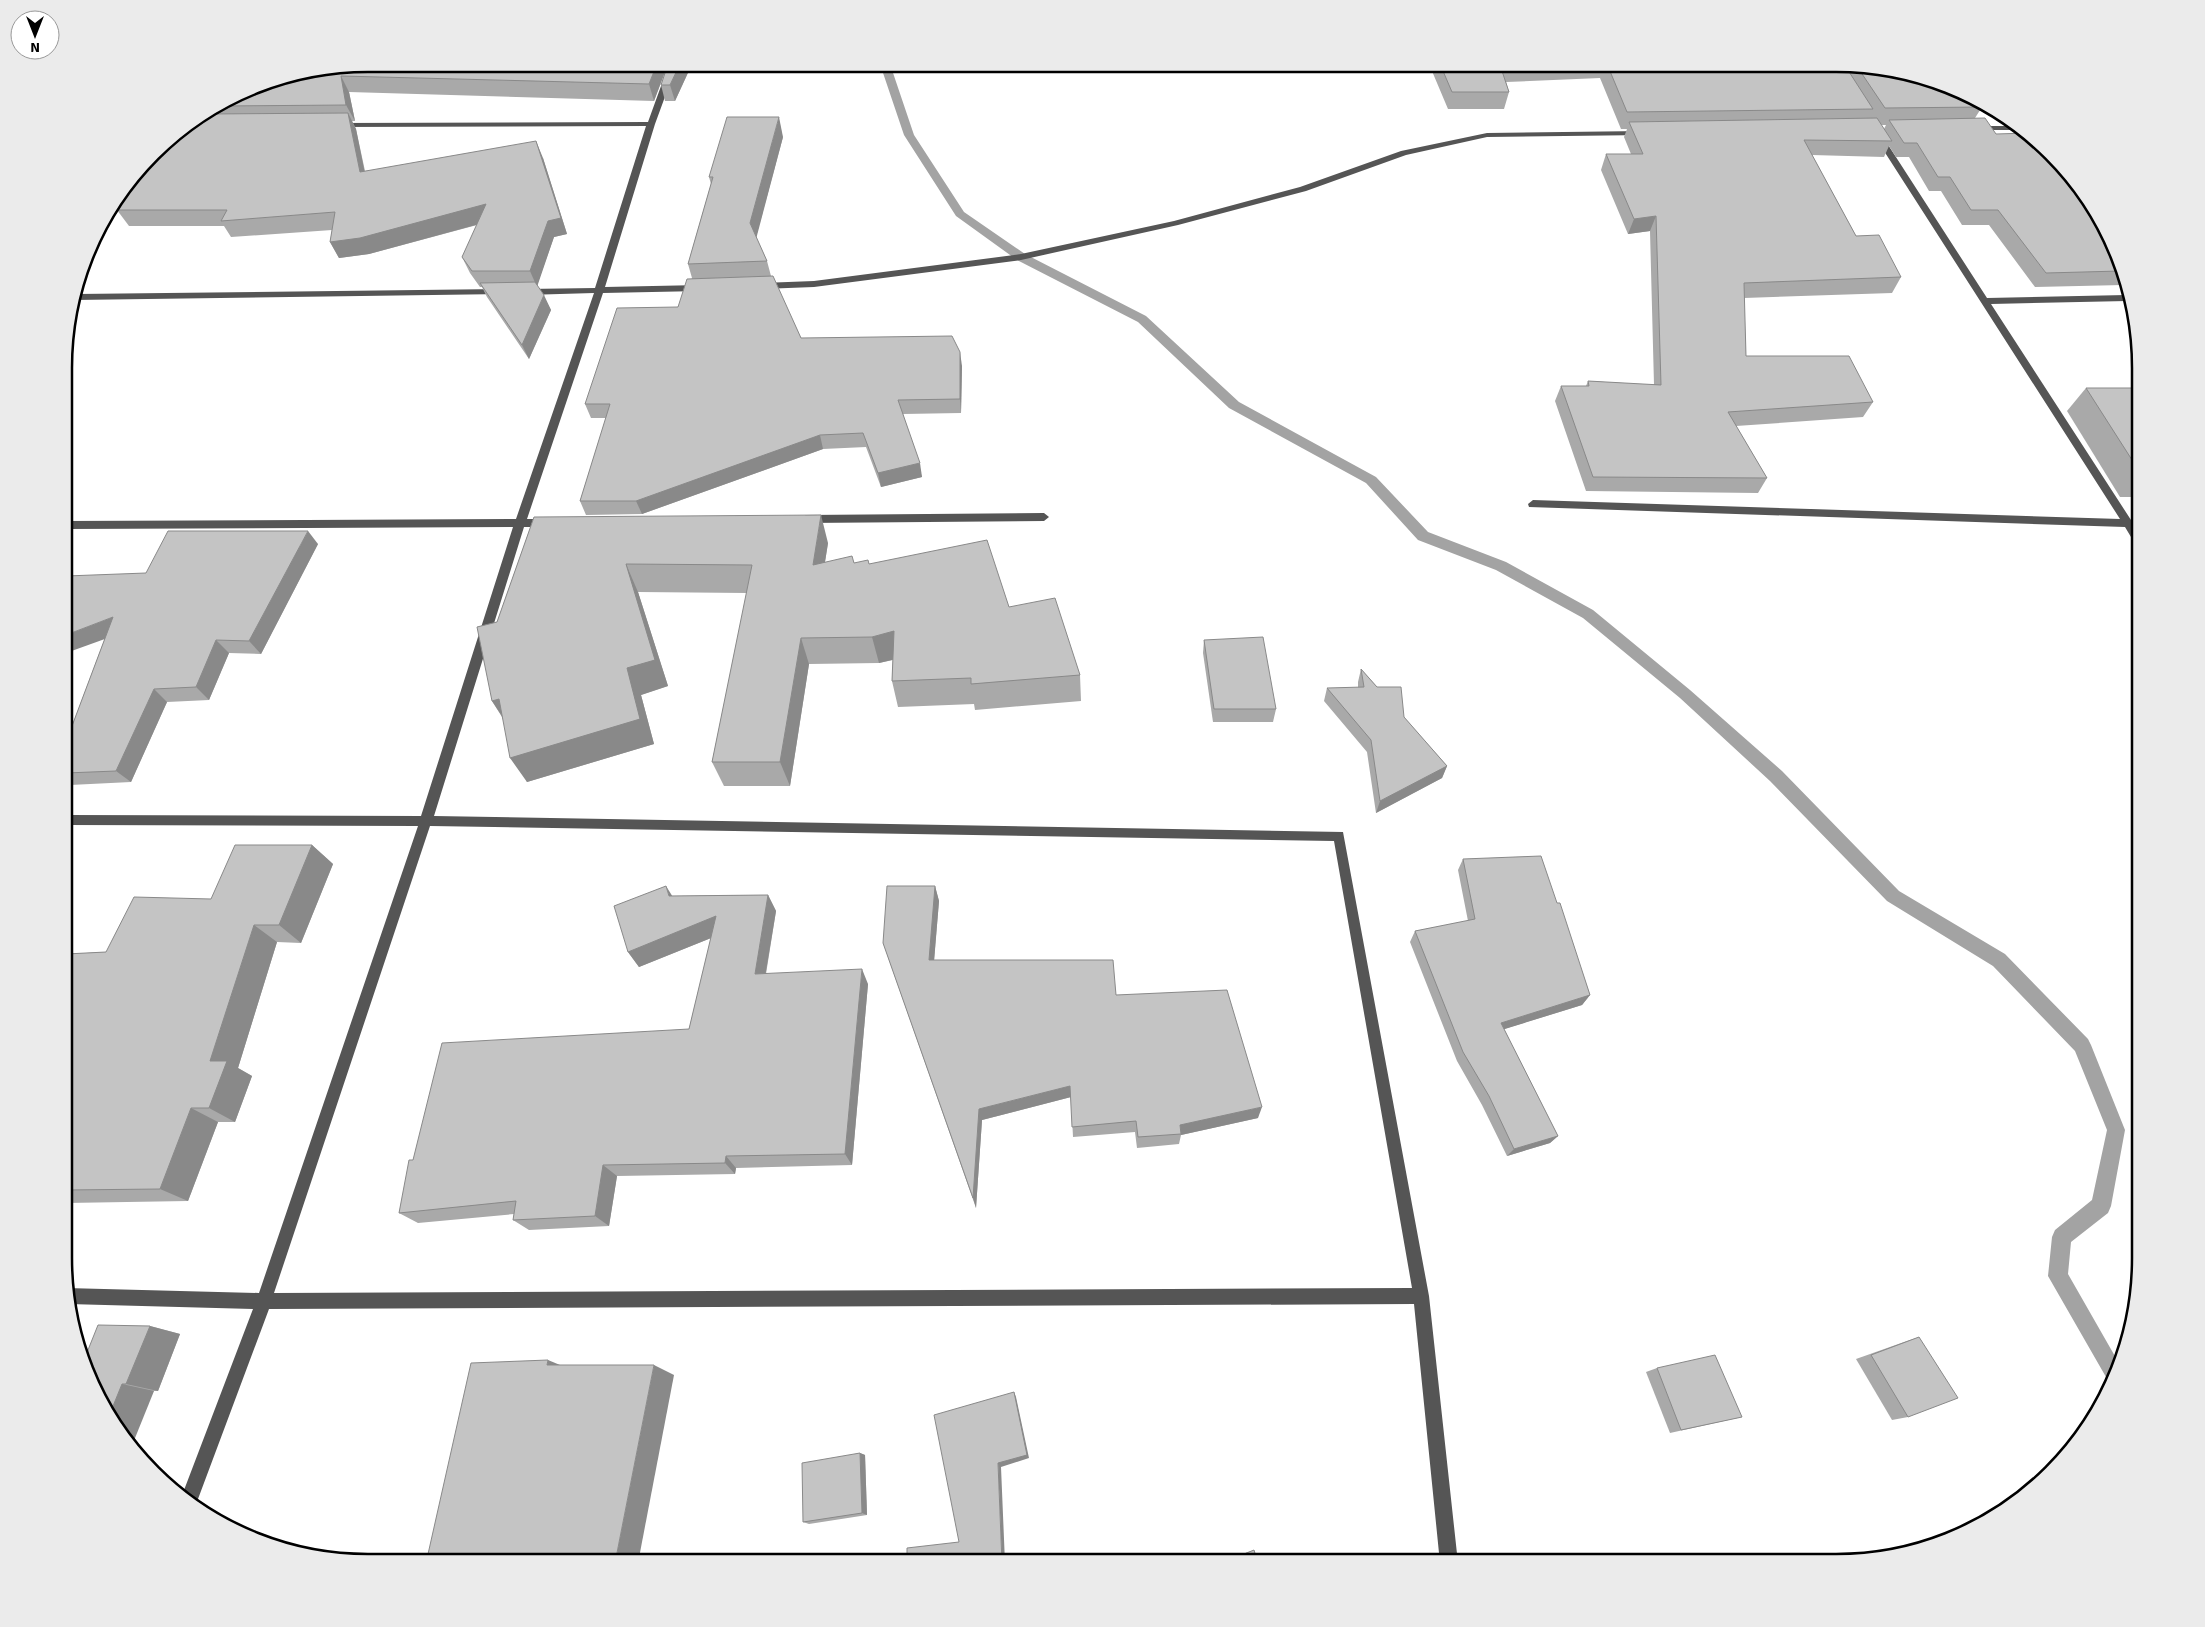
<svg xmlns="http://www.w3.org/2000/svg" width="2205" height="1627" font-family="Signika,sans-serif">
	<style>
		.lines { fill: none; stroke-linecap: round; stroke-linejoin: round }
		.stream { fill: #a3a3a3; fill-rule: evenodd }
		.minor { fill: #555; fill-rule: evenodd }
		.wall { fill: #a9a9a9; fill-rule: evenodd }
		.shaded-wall { fill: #898989 }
		.building { fill: #c4c4c4; stroke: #898989 }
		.rim { fill: none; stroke: #000; stroke-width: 2.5 }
	</style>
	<rect width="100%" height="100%" fill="#fff"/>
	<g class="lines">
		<path class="stream" d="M880,64h10l24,71 50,77 61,42 121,62 93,86 137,75 52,55 78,30 87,48 97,80 92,81 117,120 106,63 83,85 3,6 34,85 -14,76 -3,7 -37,29 -3,32 52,91 -10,19 -62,-108 4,-39 3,-7 37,-30 15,-70 -32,-79 -82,-85 -106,-65 -117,-120 -90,-83 -97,-80 -87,-48 -78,-30 -52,-57 -137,-75 -91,-86 -121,-62 -61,-44 -52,-81z"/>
		<g class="minor">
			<path d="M669,64h8l-22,60 -50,163 96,-2 5,3 -5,3 -98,2 -76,226h22l5,4 -5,4h-25l-90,289 909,16 86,464 29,267h-18l-26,-259 -1145,5 -74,198 -14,-9 72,-189 -185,-5 -2,-16 193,5 159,-467 -352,-1v-10l355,1 92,-289 -447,2v-8l450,-2 78,-226 -68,2 -5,-3 5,-3 69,-1 51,-162 -309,1 -4,-2 4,-2 311,-1zM430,826l904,15 78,447 -1138,5z"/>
			<path d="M1972,126h48l5,4h-53z"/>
			<path d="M1643,131h3v4l-159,2 -81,18 -100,36 -128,34 -157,35 -207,27 -53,2 -5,-3 5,-3 53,-2 207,-27 153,-33 126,-34 101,-36 86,-18z"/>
			<path d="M1876,135l7,2 104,161 139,-3 1,6 -136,3 140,216h10v8h-5l5,7v13l-4,-1 -12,-20 -596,-20 -1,-3 5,-4 587,19 -245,-382z"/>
			<path d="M501,289l5,3 -2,2 -429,6 2,-6z"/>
			<path d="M1044,513l5,4 -5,4 -238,2 -5,-4 5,-4z"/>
		</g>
	</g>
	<g class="wall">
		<path d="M369,64h323l-17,37h-10l-4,-16 5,-16 -12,32 -305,-9 6,29h-3l4,8 9,42 178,-13 24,76 -13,3 -17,48 14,25 -22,49 -42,-62 -5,-10h-2l-10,-14 -8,-16 15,-32 -108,29 -30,4 -9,-16 2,-12 -101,7 -7,-11h-95l-12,-16 50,-70 85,-53z"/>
		<path d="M1429,64h427l97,23 29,20 -7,11 21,16 114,100 13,51 -88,2 -46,-62h-27l-21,-34h-12l-20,-34h-13l-7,-11 -5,11 -72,-2 44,81 45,41 -9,16 -148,5 2,58 127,46 -10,15 -127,9 31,52 -9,15 -172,-2 -31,-90 6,-15h25l2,-5 66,4 -4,-154 -22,3 -27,-64 5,-16h25l-7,-17 3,-8h-6l-21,-51 -94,4 3,10 -5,17h-56zM1881,125h5l-2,4z"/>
		<path d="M783,137l-27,100 11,24 4,15 30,62 161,28 -1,47 -58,1 19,63 -41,10 -15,-40 -43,2 -181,65 -56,1 -6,-14 26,-83h-15l-6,-14 93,-97 14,-29 -4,-14 23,-80 -2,-7z"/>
		<path d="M2086,388h55v109h-21l-53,-86z"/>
		<path d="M534,517l294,26 -3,19 44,2 140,43 71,68 1,26 -106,9 -1,-6 -76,3 -6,-26 1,-21 -14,3 -70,1 -19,122h-66l-12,-24 35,-169 -109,-1 30,94 -27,9 13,49 -127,38 -25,-65 -10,-16 5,-79z"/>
		<path d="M318,544l-57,110 -32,-1 -20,47 -42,2 -36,80 -61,3 -4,-3v-40l39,-104 41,-65z"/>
		<path d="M1204,640l72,69 -3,13h-60l-10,-69z"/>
		<path d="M1361,669l86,97 -5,12 -66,35 -9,-61 -43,-51 3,-13h31v-6z"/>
		<path d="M312,845l21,19 -32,79 -24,-1 -39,126 14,8 -17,46h-17l-30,79 -122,2v-249l40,-2 105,-53z"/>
		<path d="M1463,859l94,44 33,92 -8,10 -78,24 54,107 -8,7 -43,13 -25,-51 -25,-44 -47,-119 5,-11 53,-10 -10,-51z"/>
		<path d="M935,886l4,15 -5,59 182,35 142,123 -77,17 -2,9 -42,4 -2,-16 -62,5 -2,-40 -89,23 -6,88 -93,-265z"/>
		<path d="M768,895l8,16 -10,63 102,10 -16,181 -116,3 -1,6 -118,2 -8,50 -80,4 -16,-10 1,-6 -96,9 -19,-10 14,-53 276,-131 22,-91 -72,29 -11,-15 44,-56z"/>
		<path d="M150,1326l30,8 -22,57h-4l-50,19z"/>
		<path d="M1919,1337l-11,80 -16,3 -36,-61 48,-17z"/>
		<path d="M1657,1368l85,49 -72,16 -24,-61z"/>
		<path d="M860,1453l5,2 2,60 -58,9 -6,-2z"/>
		<path d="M1254,1550l4,13h-39l29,-11z"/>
	</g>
	<g class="shaded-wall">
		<path d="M657,64h11l-14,37 -5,-17z"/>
		<path d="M680,64h12l-17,37 -5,-16z"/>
		<path d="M341,76l8,16 6,29 -9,-16z"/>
		<path d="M348,113l8,16 12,60 -8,-17z"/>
		<path d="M779,117l4,20 -28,106 -5,-20z"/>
		<path d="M536,141l7,17 24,76 -13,3 -17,50 -7,-16z"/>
		<path d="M486,204l8,16 -125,34 -30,4 -9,-16z"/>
		<path d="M1656,216l-6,15 -22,3 6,-15z"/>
		<path d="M544,295l7,15 -22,49 -7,-14z"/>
		<path d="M960,352l2,14 -1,47 -1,-14z"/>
		<path d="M820,435l3,14 -181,65 -6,-13z"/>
		<path d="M920,463l2,14 -41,10 -3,-14z"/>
		<path d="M821,515l7,28 -8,50 -7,-28z"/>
		<path d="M308,531l10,13 -57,110 -12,-13z"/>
		<path d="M626,564l12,28 30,94 -27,9 13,49 -127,38 -17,-24 117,-90z"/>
		<path d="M113,617l14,14 -61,22v-18z"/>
		<path d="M894,631l6,27 -21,5 -7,-26z"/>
		<path d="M801,638l8,26 -19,122 -10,-24z"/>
		<path d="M216,640l13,13 -20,47 -13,-13z"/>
		<path d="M154,689l13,13 -36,80 -15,-11z"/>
		<path d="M499,699l10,28 -17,-26z"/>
		<path d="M1447,766l-5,12 -66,35 4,-12z"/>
		<path d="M312,845l21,19 -32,79 -22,-18z"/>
		<path d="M666,886l10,16 -7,-6z"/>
		<path d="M935,886l4,15 -6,73 -4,-14z"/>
		<path d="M768,895l8,16 -13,78 -8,-15z"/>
		<path d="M716,916l10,16 -87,35 -11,-15z"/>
		<path d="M254,925l23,17 -39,126 14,8 -17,46 -26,-14 1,-47z"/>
		<path d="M862,969l6,15 -16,181 -7,-11z"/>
		<path d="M1590,995l-8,10 -87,27 6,-9z"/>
		<path d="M1070,1086l1,11 -89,23 -6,88 -3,-10 6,-89z"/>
		<path d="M1262,1107l-4,11 -77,17 -1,-10z"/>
		<path d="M191,1108l27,14 -30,79 -28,-12z"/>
		<path d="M1558,1136l-8,7 -43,13 7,-7z"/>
		<path d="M726,1156l10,12 -1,6 -10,-11z"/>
		<path d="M603,1165l14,11 -8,50 -14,-10z"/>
		<path d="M150,1326l30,8 -22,57 -32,-7z"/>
		<path d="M548,1360l24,10 -25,-5z"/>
		<path d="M654,1365l20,10 -36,188h-23z"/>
		<path d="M122,1384l32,7 -21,52 -24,-27z"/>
		<path d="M1014,1392l2,5 13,61 -28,9 4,96h-3l-4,-100z"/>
		<path d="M860,1453l5,2 2,60 -5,-2z"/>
	</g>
	<g class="building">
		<path d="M369,64h288l-8,20 -308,-8 5,29 -124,1 30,-19z"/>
		<path d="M668,64h12l-10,21h-9z"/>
		<path d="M1440,64h85l-25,1 9,27h-57z"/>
		<path d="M1607,64h237l29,45 -246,3z"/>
		<path d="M1856,65l97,22 26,15 3,5 -97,1z"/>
		<path d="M348,113l12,59 176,-31 25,77 -13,3 -18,50h-58l-10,-14 24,-53 -126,34 -30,4 5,-30 -114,9 6,-11h-110l4,-10 46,-60 42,-26z"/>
		<path d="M727,117h52l-29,106 17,38 -79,3 25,-87h-4z"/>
		<path d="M1877,118l15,23 -88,-1 52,96 23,-1 22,42 -157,6 2,73h103l24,46 -145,10 39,66 -174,-1 -32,-91h28l-1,-5 73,4 -5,-169 -22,3 -28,-65h37l-14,-32z"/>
		<path d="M1985,118l11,16 32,-1 38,35 44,66 10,37 -74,2 -48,-63h-27l-21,-33h-12l-21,-34h-13l-15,-23z"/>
		<path d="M773,276l28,62 151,-2 8,16v47l-62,1 22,63 -42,10 -15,-40 -43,2 -184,66h-56l30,-97h-25l32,-96 61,-1 9,-28z"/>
		<path d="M535,282l9,13 -22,50 -42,-62z"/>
		<path d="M2086,388h55v86z"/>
		<path d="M821,515l-8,50 39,-9 2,7 14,-3 1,4 118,-24 22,67 46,-9 25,77 -109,9v-6l-79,3 2,-50 -22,6 -71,1 -21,124h-68l40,-197 -126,-1 29,96 -28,8 13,51 -130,39 -11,-59 -7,2 -15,-74 20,-5 37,-105z"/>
		<path d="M168,531h140l-59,110 -33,-1 -20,47 -42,2 -38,82 -50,2v-31l47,-125 -47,18v-59l80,-3z"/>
		<path d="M1263,637l13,72h-62l-10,-69z"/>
		<path d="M1361,669l16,18h24l3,30 43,49 -67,35 -9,-61 -44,-52 37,-1z"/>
		<path d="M235,845h77l-33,80h-25l-44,136h17l-18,47h-18l-31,81 -94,1v-236l40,-2 28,-55 77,2z"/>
		<path d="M1541,856l16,47h3l30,92 -89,28 57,113 -44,13 -25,-53 -26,-44 -48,-121 60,-12 -12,-60z"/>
		<path d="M666,886l3,10 99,-1 -13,79 107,-5 -17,185 -119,2 -1,7 -122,2 -8,51 -82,4 3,-19 -117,12 10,-53h4l29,-117 247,-14 27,-113 -88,36 -14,-46z"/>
		<path d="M887,886h48l-6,74h184l3,35 111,-5 35,117 -82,18 1,9 -43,3 -2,-16 -64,6 -2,-41 -91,23 -6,89 -90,-255z"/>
		<path d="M98,1325l52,1 -24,58h-4l-13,32 -5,-6 -18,-55z"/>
		<path d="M1919,1337l39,61 -50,19 -37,-62z"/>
		<path d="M1715,1355l27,62 -61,13 -24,-62z"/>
		<path d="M548,1360l-1,5h107l-39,198h-189l45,-200z"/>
		<path d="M1014,1392l13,63 -29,8 4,100h-95v-15l52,-6 -25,-127z"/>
		<path d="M860,1453l2,60 -59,9 -1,-59z"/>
		<path d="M1254,1550l4,13h-36z"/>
	</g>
	<path d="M0 0H2205V1627H0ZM368 72H1836A296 296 0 0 1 2132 368V1258A296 296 0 0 1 1836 1554H368A296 296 0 0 1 72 1258V368A296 296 0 0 1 368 72Z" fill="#ebebeb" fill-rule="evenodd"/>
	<path class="rim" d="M368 72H1836A296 296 0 0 1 2132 368V1258A296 296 0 0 1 1836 1554H368A296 296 0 0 1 72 1258V368A296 296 0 0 1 368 72Z"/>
	<g transform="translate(35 35) rotate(180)"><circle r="24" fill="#ffffff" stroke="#999999"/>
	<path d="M0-4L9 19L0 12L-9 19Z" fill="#000000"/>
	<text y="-8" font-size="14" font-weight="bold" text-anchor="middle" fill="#000000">N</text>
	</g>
</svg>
